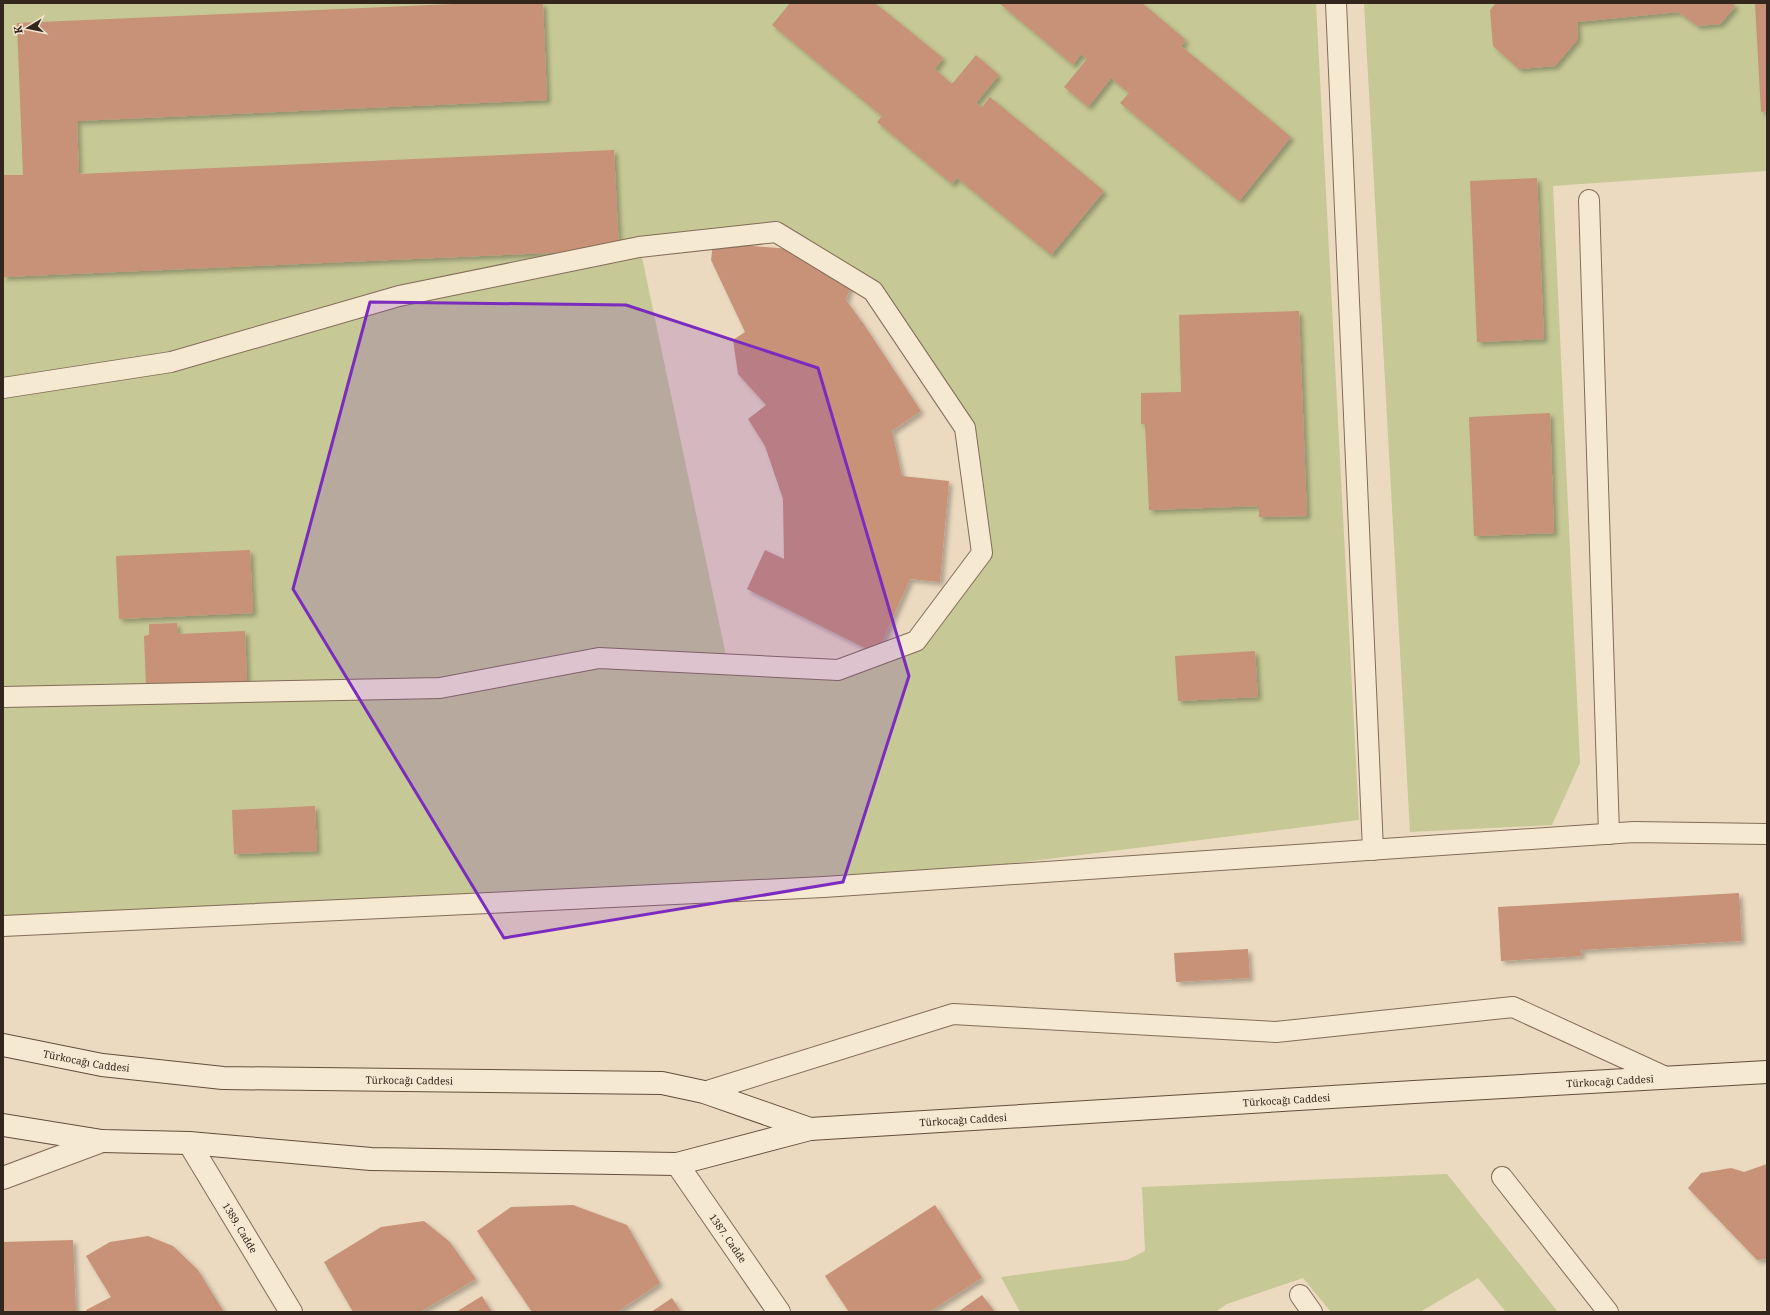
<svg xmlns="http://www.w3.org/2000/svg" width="1770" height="1315" font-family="'Noto Serif',serif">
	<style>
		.green { fill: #c6c895; fill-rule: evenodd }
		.building { fill: #c79277; filter: url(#shadow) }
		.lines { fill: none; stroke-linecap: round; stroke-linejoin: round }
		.service-casing { stroke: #836c59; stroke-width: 22 }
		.minor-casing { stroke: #836c59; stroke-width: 24 }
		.tertiary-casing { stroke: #836c59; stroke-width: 24 }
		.secondary-casing { stroke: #644d3c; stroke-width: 24 }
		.service { stroke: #f6e9d2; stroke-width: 20 }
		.minor { stroke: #f6e9d2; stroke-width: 22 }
		.tertiary { stroke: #f6e9d2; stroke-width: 22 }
		.secondary { stroke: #f6e9d2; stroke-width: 22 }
		.marked { fill: #7b2cbf; fill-opacity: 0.2; stroke: #7b2cbf; stroke-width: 3; stroke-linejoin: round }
		.labels { text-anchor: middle; stroke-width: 3; stroke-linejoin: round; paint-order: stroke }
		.street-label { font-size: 10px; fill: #33261d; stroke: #f3e5cf }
	</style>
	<defs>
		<filter id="shadow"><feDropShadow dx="3.5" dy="3.5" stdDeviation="2" flood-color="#0004"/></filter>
	</defs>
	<rect width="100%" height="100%" fill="#ebdac0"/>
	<g class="green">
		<path d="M3,3h1313l43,817 -535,67 -821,39zM776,232l97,59 92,137 17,125 -66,88 -78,29 -110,-5 -88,-417z"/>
		<path d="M1364,3h403v168l-214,15 27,577 -28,62 -142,7z"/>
		<path d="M1447,1174l111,138h-52l-28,-34 -58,34h-89l-28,-34 -76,26 -12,8h-195l-19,-35 126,-17 18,-9 -3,-64z"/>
	</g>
	<g class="building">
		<path d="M477,3h66l4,97 -470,21 2,53 535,-24 5,100 -616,27v-102h20l-6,-152z"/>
		<path d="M790,3h85l68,55 -8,11 17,15 24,-29 23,20 -23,28 6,4 8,-10 114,94 -53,64 -94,-77 -5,6 -75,-62 5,-6 -110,-91z"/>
		<path d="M999,3h143l44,37 -5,6 110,91 -52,64 -119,-98 9,-10 -18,-15 -23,29 -24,-20 23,-28 -6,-5 -8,11z"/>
		<path d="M1496,3h238l1,4 -15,17 -22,2 -20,-14 -101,10 1,17 -23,27 -36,3 -26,-23 -3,-36z"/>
		<path d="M1755,3h12v108l-6,1z"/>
		<path d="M1537,178l7,161 -67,3 -7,-161z"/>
		<path d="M713,243l79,6 60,33 -6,18 19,26 56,85 -29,20 10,45 47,5 -9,101 -30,-3 -33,75 -130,-65 18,-39 19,9 -1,-60 -18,-53 -17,-27 18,-14 -28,-31 -5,-34 12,-8 -34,-72z"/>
		<path d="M1299,311l8,205 -48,1v-11l-110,4 -4,-86h-4v-31l40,-1 -2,-77z"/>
		<path d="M1550,413l4,120 -80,3 -5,-119z"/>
		<path d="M250,550l3,63 -134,6 -3,-63z"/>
		<path d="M177,623l1,11 67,-3 2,50 -101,5 -2,-50 5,-1v-11z"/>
		<path d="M1255,651l3,46 -80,4 -3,-45z"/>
		<path d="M315,806l2,45 -83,3 -2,-44z"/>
		<path d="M1739,893l3,48 -161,9 1,6 -81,5 -3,-54z"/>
		<path d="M1248,949l2,29 -74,4 -2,-29z"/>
		<path d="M1767,1164v95l-10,1 -69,-72 13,-15 30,-5 13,4z"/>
		<path d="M573,1205l54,20 33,58 -43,29h-85l-55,-81 34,-24z"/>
		<path d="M935,1205l47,73 -53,34h-80l-24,-36z"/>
		<path d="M424,1221l26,21 26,37 -56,33h-67l-29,-50 57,-35z"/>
		<path d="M148,1236l25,10 25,24 26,42h-137l-1,-2 25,-13 -25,-41 24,-14z"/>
		<path d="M73,1240l3,72h-73v-70z"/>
		<path d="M982,1295l13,17h-37z"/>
		<path d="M482,1296l10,16h-36z"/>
		<path d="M672,1298l9,14h-30z"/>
	</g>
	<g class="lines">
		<g class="service-casing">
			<g id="service">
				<path d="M1336,3l37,847"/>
				<path d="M1589,200l20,634"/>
				<path d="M3,388l168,-26 228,-66 240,-49 137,-15 97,59 92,137 17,125 -66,88 -78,29 -239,-12 -159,30 -437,9"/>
				<path d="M3,926l821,-39 810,-55 133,2"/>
				<path d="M704,1092l249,-78 323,18 237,-25 155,71"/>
				<path d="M1502,1177l106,135"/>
				<path d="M1300,1295l12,17"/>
			</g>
		</g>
		<g class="minor-casing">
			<g id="minor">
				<path id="s1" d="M189,1143l102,169"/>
				<path id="s2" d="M677,1164l102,148"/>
			</g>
		</g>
		<g class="tertiary-casing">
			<path id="tertiary" d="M3,1178l99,-37"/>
		</g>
		<g class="secondary-casing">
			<g id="secondary">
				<path id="s3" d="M3,1045l99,20 121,13 439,5 42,9 106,37"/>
				<path id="s4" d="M3,1125l99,16 87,2 182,16 306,5 133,-35 604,-37 353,-20"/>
			</g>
		</g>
		<use href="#service" class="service"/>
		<use href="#minor" class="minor"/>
		<use href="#tertiary" class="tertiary"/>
		<use href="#secondary" class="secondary"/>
	</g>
	<path class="marked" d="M370,302l256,3 192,63 91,308 -66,206 -339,56 -211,-349z"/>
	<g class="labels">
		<g class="street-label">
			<text dy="4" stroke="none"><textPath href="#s3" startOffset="85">Türkocağı Caddesi</textPath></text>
			<text dy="4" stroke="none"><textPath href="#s3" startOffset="409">Türkocağı Caddesi</textPath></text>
			<text dy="4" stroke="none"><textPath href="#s4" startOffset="1615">Türkocağı Caddesi</textPath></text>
			<text dy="4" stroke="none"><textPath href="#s4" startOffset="1291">Türkocağı Caddesi</textPath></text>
			<text dy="4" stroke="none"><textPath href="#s4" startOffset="967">Türkocağı Caddesi</textPath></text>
			<text dy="4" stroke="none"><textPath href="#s1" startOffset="99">1389. Cadde</textPath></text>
			<text dy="4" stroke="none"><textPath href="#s2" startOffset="90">1387. Cadde</textPath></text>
		</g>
	</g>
	<rect width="1770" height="1315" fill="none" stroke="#33261d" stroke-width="8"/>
	<g transform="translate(28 28) rotate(260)" stroke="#f3e5cf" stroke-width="3" paint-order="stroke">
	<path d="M0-3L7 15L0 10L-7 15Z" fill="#33261d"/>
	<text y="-6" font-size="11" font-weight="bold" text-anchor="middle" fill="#33261d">K</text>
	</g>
</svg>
